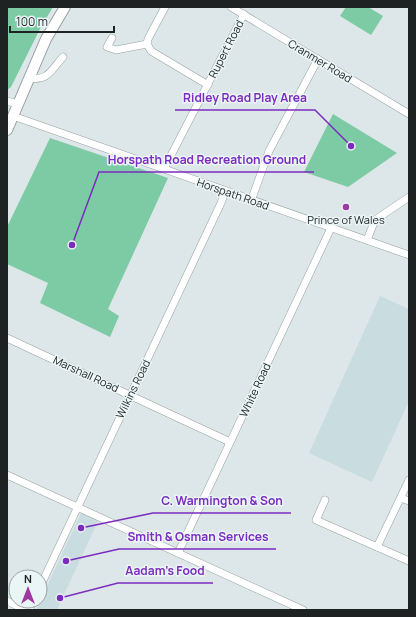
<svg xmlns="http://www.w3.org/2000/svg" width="416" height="617" font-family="Manrope,sans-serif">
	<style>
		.built { fill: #c9dcdf }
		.green { fill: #7dcba4 }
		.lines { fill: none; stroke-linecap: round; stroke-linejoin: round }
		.street-casing { stroke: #96a0a1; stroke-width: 8 }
		.secondary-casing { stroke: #96a0a1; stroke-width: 12 }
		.street { stroke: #fff; stroke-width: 7 }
		.secondary { stroke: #fff; stroke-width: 10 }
		.poi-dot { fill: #9c3aa0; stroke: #eaf5f6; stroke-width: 1.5 }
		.labels { text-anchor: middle; stroke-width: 3; stroke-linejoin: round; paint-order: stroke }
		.street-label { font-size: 11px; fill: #1f2223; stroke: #eaf5f6 }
		.poi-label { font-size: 11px; fill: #1f2223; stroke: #eaf5f6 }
		.leader { fill: none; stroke: #7b2cbf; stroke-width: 1.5 }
		.callout-dot { fill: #7b2cbf; stroke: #eaf5f6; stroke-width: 1.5 }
		.callout-label { font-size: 12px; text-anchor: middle; font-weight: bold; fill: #7b2cbf; stroke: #eaf5f6; stroke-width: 3; stroke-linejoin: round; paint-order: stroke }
	</style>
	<rect width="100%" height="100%" fill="#dde7e9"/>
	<g class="built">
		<path d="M380,296l29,13v92l-37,81 -63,-29z"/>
		<path d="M81,513l18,6 -42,91h-21z"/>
	</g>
	<g class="green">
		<path d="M7,7h46l-12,20 -30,60 -4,3z"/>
		<path d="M346,7h22l15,9 -12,19 -31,-19z"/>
		<path d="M333,114l64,39 -49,34 -44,-15z"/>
		<path d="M50,138l118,40 -60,131 11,7 -9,21 -70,-34 8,-20 -41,-19v-37z"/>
	</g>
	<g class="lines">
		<g class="street-casing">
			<g id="street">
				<path d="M165,7l-17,32 -1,5 4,7 57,34"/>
				<path d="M231,7l178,107"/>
				<path d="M112,38l-5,9 9,3 31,-6"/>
				<path d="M28,78c21,3 22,-7 35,-21"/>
				<path d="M7,101l11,3"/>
				<path d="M13,116l396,139"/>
				<path d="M164,169l80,-155"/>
				<path d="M251,201l18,-50 49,-92"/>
				<path d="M367,240l8,-20 34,-23"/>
				<path d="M7,338l223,104"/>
				<path d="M7,475l296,135"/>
				<path d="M401,498l8,3"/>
				<path d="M325,500l-9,20 93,41"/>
				<path d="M377,547l32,-67"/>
				<path d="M178,553l153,-325"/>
				<path d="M40,587l181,-384 4,-11"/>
				<path d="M7,601l19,9"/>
				<path d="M29,610l4,-9"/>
			</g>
		</g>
		<g class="secondary-casing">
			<path id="secondary" d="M7,130l39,-91 19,-32"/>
		</g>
		<use href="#street" class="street"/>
		<use href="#secondary" class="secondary"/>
	</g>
	<circle class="poi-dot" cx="346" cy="207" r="4"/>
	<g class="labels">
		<g class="street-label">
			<text transform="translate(226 49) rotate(-63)" y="4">Rupert Road</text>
			<text transform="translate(320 61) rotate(31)" y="4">Cranmer Road</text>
			<text transform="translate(233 194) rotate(19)" y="4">Horspath Road</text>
			<text transform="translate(86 374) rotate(25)" y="4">Marshall Road</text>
			<text transform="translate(133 389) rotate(-64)" y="4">Wilkins Road</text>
			<text transform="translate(255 390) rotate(-65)" y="4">White Road</text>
		</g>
		<g class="poi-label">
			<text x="346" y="224">Prince of Wales</text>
		</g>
	</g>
	<path class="leader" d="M351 146L315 110H175M72 245L99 172H314M81 528L153 513H291M66 561L119 549H276M60 598L118 583H213"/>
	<g class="callout-dot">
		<circle cx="351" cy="146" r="4"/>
		<circle cx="72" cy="245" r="4"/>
		<circle cx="81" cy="528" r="4"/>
		<circle cx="66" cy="561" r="4"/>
		<circle cx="60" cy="598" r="4"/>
	</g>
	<g class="callout-label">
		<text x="245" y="102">Ridley Road Play Area</text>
		<text x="207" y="164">Horspath Road Recreation Ground</text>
		<text x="222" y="505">C. Warmington &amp; Son</text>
		<text x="198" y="541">Smith &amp; Osman Services</text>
		<text x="165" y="575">Aadam's Food</text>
	</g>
	<rect width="416" height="617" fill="none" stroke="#1f2223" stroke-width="16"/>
	<g transform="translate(28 589)"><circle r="19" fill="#eaf5f6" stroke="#99a1a2"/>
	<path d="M0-3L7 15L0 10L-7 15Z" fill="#9c3aa0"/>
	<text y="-6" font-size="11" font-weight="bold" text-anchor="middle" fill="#1f2223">N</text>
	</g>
	<path d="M10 26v6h104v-6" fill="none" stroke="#1f2223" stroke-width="2"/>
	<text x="16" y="26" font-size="12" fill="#1f2223" stroke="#eaf5f6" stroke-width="3" paint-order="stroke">100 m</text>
</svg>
